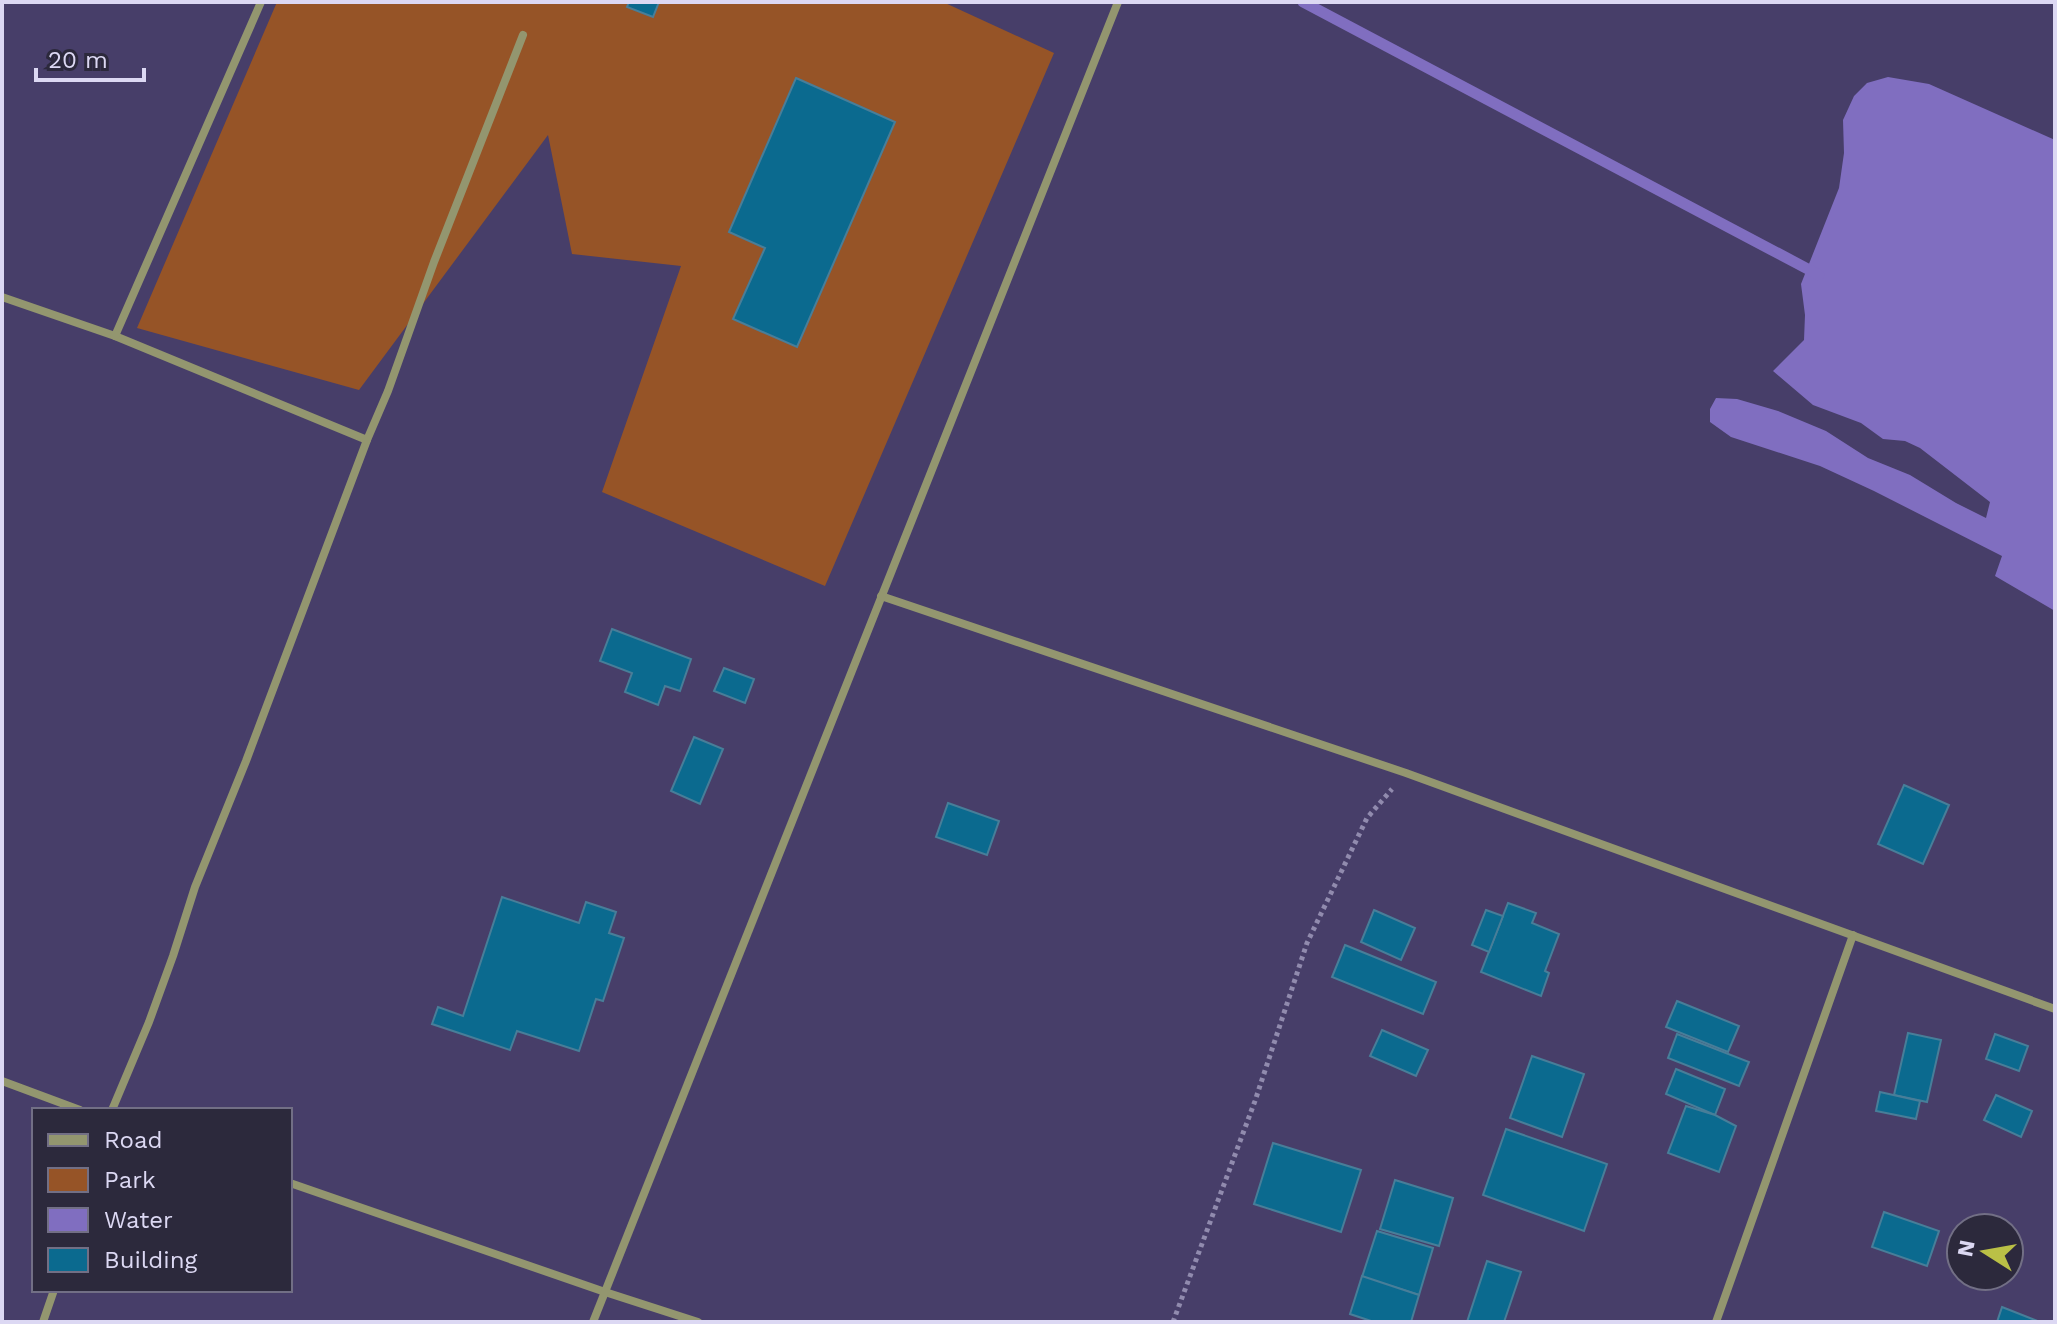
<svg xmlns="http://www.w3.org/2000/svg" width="2057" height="1324" font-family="'Work Sans',sans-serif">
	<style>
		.green { fill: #965427 }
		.water { fill: #806ec0 }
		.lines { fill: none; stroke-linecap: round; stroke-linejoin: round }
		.stream { stroke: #806ec0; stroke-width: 11 }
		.building { fill: #0b6a8f; stroke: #487e99; stroke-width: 2 }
		.path { stroke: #918bae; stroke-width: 5; stroke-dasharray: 4 4; stroke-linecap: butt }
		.street { stroke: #93966f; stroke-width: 8 }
	</style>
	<rect width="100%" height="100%" fill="#473e69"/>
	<path class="green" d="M277,2h666l111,51 -229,533 -223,-94 79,-226 -109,-12 -24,-119 -189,255 -222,-62z"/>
	<path class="water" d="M1888,77l41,7 126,56v471l-60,-35 7,-20 -128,-65 -54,-25 -89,-29 -21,-15v-13l6,-11 21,1 41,12 48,20 42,27 42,17 46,28 30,15 4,-16 -70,-54 -15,-7 -22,-2 -22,-16 -48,-18 -40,-34 31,-31 1,-25 -4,-31 38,-96 5,-35 -1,-33 11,-24 13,-13z"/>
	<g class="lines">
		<path class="stream" d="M1303,2l516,273"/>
	</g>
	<g class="building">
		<path d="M629,2h30l-6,15 -26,-10z"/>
		<path d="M796,78l99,44 -98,225 -64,-28 32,-71 -36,-16z"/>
		<path d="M612,629l79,30 -11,32 -15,-5 -7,19 -33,-13 7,-19 -32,-12z"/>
		<path d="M724,668l30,11 -9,24 -31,-12z"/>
		<path d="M694,737l29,12 -23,55 -29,-13z"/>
		<path d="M1904,785l45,20 -26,59 -45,-20z"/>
		<path d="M948,803l51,18 -12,34 -51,-18z"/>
		<path d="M502,897l77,26 7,-21 30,10 -7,21 15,5 -21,63 -7,-2 -17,52 -62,-20 -7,19 -78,-26 6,-17 25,9z"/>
		<path d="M1508,903l28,10 -4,10 27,11 -14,37 4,2 -8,23 -60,-24z"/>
		<path d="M1374,910l41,18 -14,32 -40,-18z"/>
		<path d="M1486,910l17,6 -14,36 -17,-7z"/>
		<path d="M1345,945l91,37 -13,32 -91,-37z"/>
		<path d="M1677,1001l62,25 -11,26 -62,-25z"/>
		<path d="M1382,1030l46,20 -12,26 -46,-20z"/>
		<path d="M1908,1033l33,7 -14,62 -33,-7z"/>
		<path d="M1677,1034l72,28 -10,24 -71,-28z"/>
		<path d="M1995,1034l33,12 -9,25 -33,-12z"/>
		<path d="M1532,1056l52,18 -22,63 -52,-19z"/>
		<path d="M1676,1069l49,20 -10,26 -49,-21z"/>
		<path d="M1880,1092l40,9 -4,18 -40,-8z"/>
		<path d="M1996,1095l36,16 -11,26 -37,-17z"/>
		<path d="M1686,1106l29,9 21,11 -17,46 -51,-19z"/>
		<path d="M1506,1129l101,35 -23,67 -101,-36z"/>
		<path d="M1273,1143l88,27 -20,62 -87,-28z"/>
		<path d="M1395,1180l58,18 -14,48 -59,-17z"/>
		<path d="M1884,1212l55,19 -12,35 -55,-19z"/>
		<path d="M1377,1231l56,17 -14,47 -57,-18z"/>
		<path d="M1487,1261l34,11 -17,50h-37z"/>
		<path d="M1362,1276l57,19 -8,27h-37l-24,-8z"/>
		<path d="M2002,1307l38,15h-43z"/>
	</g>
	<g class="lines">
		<path class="path" d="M1173,1322l82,-221 52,-158 60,-125 25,-29"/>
		<g class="street">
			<path d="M2,297l113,39 252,104"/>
			<path d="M115,336l146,-334"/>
			<path d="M881,596l525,177 649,236"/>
			<path d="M2,1081l78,29"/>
			<path d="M112,1110l37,-88 24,-66 22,-69 51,-126 121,-321 21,-49 46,-129 89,-227"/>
			<path d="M290,1183l315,109 93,30"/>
			<path d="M43,1322l11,-32"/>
			<path d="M593,1322l525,-1320"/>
			<path d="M1716,1322l137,-387"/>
		</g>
	</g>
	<rect width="2057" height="1324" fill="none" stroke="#dcd8f3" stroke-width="8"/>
	<rect x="32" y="1108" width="260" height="184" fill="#2c293c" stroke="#726f85" stroke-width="2"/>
	<rect x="48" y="1134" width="40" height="12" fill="#93966f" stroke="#726f85" stroke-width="2"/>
	<text x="104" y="1148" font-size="24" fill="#dcd8f3">Road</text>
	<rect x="48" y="1168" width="40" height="24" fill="#965427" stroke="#726f85" stroke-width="2"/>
	<text x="104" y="1188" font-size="24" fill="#dcd8f3">Park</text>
	<rect x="48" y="1208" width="40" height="24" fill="#806ec0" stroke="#726f85" stroke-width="2"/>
	<text x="104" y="1228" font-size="24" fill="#dcd8f3">Water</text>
	<rect x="48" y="1248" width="40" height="24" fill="#0b6a8f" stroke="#726f85" stroke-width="2"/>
	<text x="104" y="1268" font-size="24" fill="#dcd8f3">Building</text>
	<g transform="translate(1985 1252) rotate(281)"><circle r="38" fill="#2c293c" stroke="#726f85" stroke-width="2"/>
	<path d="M0-6L14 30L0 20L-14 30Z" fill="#bac046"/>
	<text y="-12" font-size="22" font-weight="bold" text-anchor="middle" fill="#dcd8f3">N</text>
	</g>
	<path d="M36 68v12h108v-12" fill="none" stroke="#dcd8f3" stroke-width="4"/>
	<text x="48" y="68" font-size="24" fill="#dcd8f3" stroke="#2c293c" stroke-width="6" paint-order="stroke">20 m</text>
</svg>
